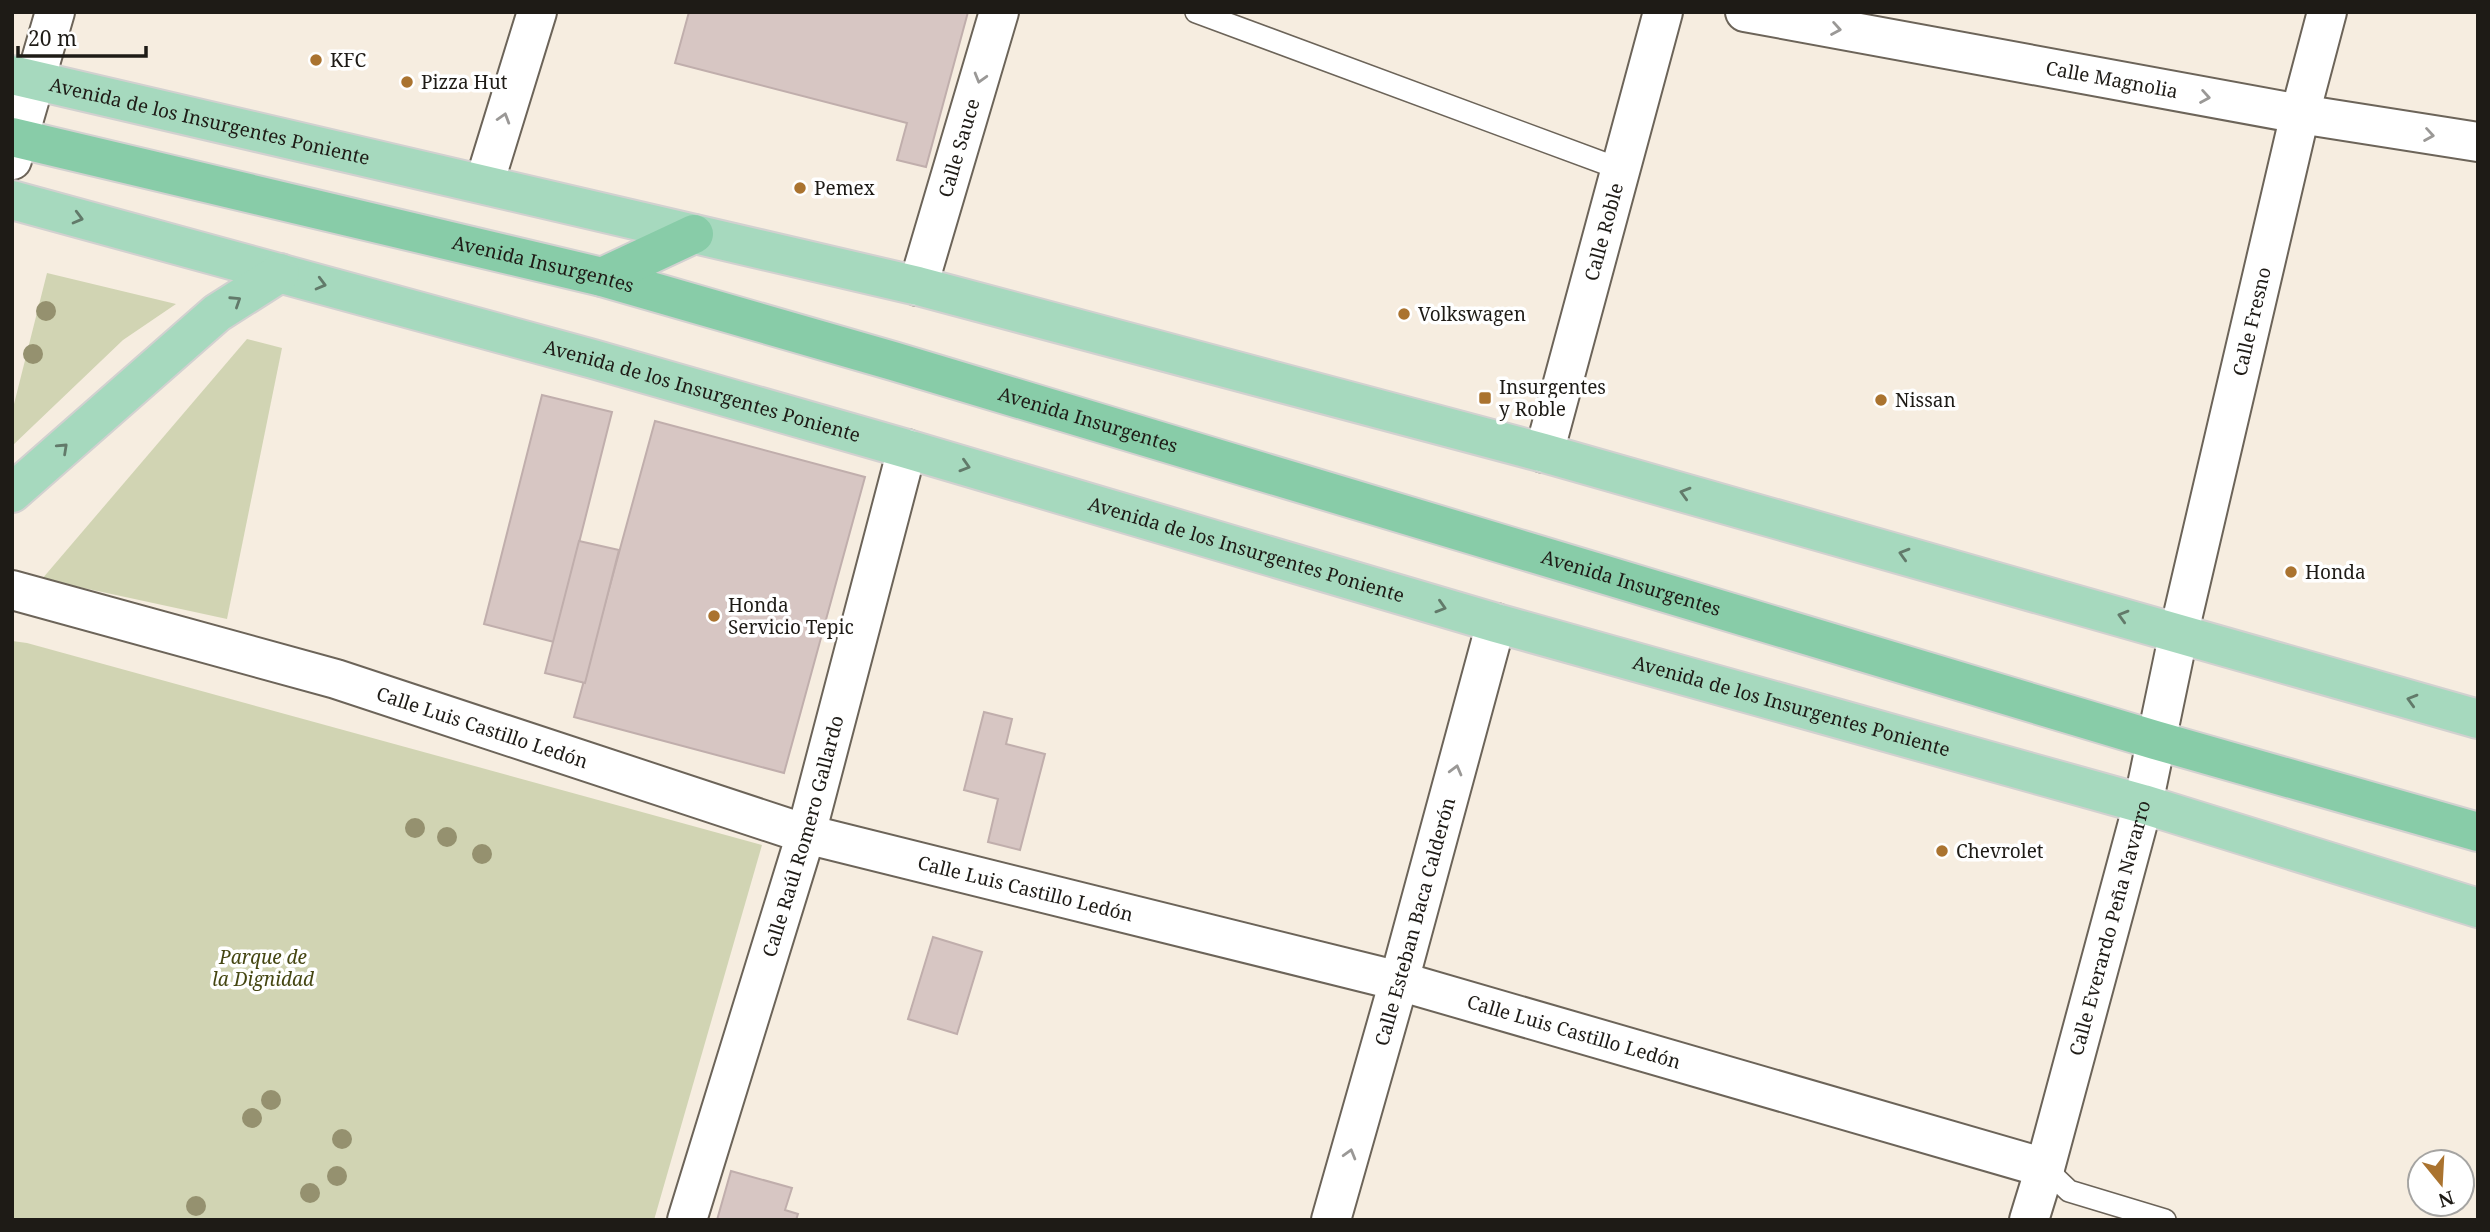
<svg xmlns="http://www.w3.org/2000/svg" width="2490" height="1232" font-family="'Noto Serif',serif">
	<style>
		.green { fill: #d1d4b3 }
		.building { fill: #d7c6c3; stroke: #c0aeac; stroke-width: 2 }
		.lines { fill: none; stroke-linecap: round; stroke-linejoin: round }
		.service-casing { stroke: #6c6459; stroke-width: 24 }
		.minor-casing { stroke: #6c6459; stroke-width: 42 }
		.secondary-casing { stroke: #6c6459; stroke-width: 42 }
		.primary-casing { stroke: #d2d1d0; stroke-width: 42 }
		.trunk-casing { stroke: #d2d1d0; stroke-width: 42 }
		.service { stroke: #fff; stroke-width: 21 }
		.minor { stroke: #fff; stroke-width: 38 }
		.secondary { stroke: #fff; stroke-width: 38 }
		.primary { stroke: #a6d9be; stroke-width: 38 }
		.trunk { stroke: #88cca8; stroke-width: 38 }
		.tree { fill: #95916f }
		.oneway { stroke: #9a9896 }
		.oneway2 { stroke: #627a6a }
		.poi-dot { fill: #aa732f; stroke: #fff; stroke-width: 2.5 }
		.labels { text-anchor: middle; stroke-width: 7; stroke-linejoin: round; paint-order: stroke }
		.poi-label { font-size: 19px; fill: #1e1b16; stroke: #fff; text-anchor: start }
		.street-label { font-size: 19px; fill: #1e1b16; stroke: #fff }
		.park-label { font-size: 19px; font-style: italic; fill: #454612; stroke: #fff }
	</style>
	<rect width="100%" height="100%" fill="#f6ede0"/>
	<g class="green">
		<path d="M47,273l129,31 -53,36 -111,106v-34z"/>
		<path d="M247,339l35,9 -55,271 -185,-40z"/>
		<path d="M12,641l15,2 735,202 -108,375h-642z"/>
	</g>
	<g class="building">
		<path d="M689,12h279l-42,155 -29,-7 10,-37 -232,-60z"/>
		<path d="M542,395l70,17 -58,230 -70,-18z"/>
		<path d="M655,421l210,56 -81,296 -210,-56z"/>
		<path d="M579,541l40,9 -34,133 -40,-10z"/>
		<path d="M984,712l28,7 -6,25 39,10 -25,96 -32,-8 10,-43 -34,-9z"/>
		<path d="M933,937l49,15 -25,82 -49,-15z"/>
		<path d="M731,1171l61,17 -7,22 13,4 -2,6h-79z"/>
	</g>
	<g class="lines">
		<g class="service-casing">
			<g id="service">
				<path d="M1196,12l424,157"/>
				<path d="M2045,1168l24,23 96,29"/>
			</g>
		</g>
		<g class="minor-casing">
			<g id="minor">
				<path id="s1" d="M1745,12l555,102 178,28"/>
				<path d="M484,184l53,-172"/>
				<path id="s2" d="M918,286l81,-274"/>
				<path id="s3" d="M1544,453l119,-441"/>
				<path id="s4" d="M12,590l324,89 470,155 593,147 646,187"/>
				<path id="s5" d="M687,1220l119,-386 101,-385"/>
				<path id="s6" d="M1331,1220l68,-239 97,-358"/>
				<path id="s7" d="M2029,1220l16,-52 98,-364 36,-172 121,-518 27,-102"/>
			</g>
		</g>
		<g class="secondary-casing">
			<path id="secondary" d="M12,160l43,-148"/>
		</g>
		<g class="primary-casing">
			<g id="primary">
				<path id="s8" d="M12,75l906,211 626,167 934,266"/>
				<path id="s9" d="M12,200l581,159 314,90 589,174 647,181 335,104"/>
				<path d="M12,493l205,-180 63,-40"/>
			</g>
		</g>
		<g class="trunk-casing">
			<g id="trunk">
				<path id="s10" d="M12,137l590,140 291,84 1262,379 323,92"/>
				<path d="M602,277l92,-43"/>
			</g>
		</g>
		<use href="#service" class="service"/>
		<use href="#minor" class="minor"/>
		<use href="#secondary" class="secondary"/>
		<use href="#primary" class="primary"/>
		<use href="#trunk" class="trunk"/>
	</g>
	<g class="tree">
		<circle cx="46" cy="311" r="10"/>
		<circle cx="33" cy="354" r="10"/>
		<circle cx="415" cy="828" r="10"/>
		<circle cx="447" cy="837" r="10"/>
		<circle cx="482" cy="854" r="10"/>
		<circle cx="271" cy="1100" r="10"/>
		<circle cx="252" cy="1118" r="10"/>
		<circle cx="342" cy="1139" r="10"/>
		<circle cx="337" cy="1176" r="10"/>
		<circle cx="310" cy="1193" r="10"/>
		<circle cx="196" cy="1206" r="10"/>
	</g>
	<defs><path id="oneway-chevron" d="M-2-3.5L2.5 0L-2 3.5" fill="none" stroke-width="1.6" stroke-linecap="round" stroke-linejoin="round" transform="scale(1.75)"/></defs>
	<g class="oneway">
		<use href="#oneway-chevron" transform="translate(1836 29) rotate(10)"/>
		<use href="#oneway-chevron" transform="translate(980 78) rotate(106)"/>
		<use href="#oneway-chevron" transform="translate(2205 97) rotate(10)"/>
		<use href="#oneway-chevron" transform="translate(504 118) rotate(-73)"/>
		<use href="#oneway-chevron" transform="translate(2429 135) rotate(9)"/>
		<use href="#oneway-chevron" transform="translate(1456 770) rotate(-75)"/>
		<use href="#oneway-chevron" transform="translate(1350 1154) rotate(-74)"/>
	</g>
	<g class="oneway2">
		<use href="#oneway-chevron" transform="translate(78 218) rotate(15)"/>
		<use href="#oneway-chevron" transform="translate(321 284) rotate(15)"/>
		<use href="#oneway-chevron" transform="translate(236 301) rotate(-33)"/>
		<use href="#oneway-chevron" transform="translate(63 448) rotate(-43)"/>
		<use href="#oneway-chevron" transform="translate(965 466) rotate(17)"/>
		<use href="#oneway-chevron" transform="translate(1685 493) rotate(-164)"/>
		<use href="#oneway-chevron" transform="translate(1904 554) rotate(-164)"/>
		<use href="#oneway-chevron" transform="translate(1441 607) rotate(17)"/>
		<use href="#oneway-chevron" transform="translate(2123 616) rotate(-164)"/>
		<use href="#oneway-chevron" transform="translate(2412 700) rotate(-164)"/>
	</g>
	<g class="poi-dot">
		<circle cx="316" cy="60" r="7"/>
		<circle cx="407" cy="82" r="7"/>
		<circle cx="800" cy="188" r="7"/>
		<circle cx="1404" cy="314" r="7"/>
		<rect x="1478" y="391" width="14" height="14" rx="3.5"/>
		<circle cx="1881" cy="400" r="7"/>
		<circle cx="2291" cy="572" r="7"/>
		<circle cx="714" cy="616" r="7"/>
		<circle cx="1942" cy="851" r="7"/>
	</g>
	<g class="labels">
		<g class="poi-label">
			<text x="330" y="67">KFC</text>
			<text x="421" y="89">Pizza Hut</text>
			<text x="814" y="195">Pemex</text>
			<text x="1418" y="321">Volkswagen</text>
			<text x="1499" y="394">Insurgentes<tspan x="1499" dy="22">y Roble</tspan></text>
			<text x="1895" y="407">Nissan</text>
			<text x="2305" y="579">Honda</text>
			<text x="728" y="612">Honda<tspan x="728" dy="22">Servicio Tepic</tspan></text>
			<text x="1956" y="858">Chevrolet</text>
		</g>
		<g class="street-label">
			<text dy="7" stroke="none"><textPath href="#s1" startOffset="373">Calle Magnolia</textPath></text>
			<text dy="7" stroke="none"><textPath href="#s8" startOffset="203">Avenida de los Insurgentes Poniente</textPath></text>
			<text dy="7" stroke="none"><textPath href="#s2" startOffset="144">Calle Sauce</textPath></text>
			<text dy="7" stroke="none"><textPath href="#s3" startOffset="229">Calle Roble</textPath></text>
			<text dy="7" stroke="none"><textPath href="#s10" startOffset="546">Avenida Insurgentes</textPath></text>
			<text dy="7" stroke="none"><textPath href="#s7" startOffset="926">Calle Fresno</textPath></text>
			<text dy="7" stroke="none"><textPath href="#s9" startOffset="716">Avenida de los Insurgentes Poniente</textPath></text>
			<text dy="7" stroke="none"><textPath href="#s10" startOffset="1113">Avenida Insurgentes</textPath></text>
			<text dy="7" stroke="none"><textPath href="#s9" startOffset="1283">Avenida de los Insurgentes Poniente</textPath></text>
			<text dy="7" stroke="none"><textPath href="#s10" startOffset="1680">Avenida Insurgentes</textPath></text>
			<text dy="7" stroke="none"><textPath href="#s9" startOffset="1850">Avenida de los Insurgentes Poniente</textPath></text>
			<text dy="7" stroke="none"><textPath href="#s4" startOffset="490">Calle Luis Castillo Ledón</textPath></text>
			<text dy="7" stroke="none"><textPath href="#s5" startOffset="401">Calle Raúl Romero Gallardo</textPath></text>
			<text dy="7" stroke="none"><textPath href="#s4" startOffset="1057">Calle Luis Castillo Ledón</textPath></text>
			<text dy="7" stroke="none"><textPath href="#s6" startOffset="310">Calle Esteban Baca Calderón</textPath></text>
			<text dy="7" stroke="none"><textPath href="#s7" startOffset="303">Calle Everardo Peña Navarro</textPath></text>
			<text dy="7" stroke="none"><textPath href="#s4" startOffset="1624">Calle Luis Castillo Ledón</textPath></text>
		</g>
		<g class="park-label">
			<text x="263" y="964">Parque de<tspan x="263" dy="22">la Dignidad</tspan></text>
		</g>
	</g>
	<rect width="2490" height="1232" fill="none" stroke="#1e1b16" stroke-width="28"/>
	<g transform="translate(2441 1183) rotate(162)"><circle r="33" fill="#ffffff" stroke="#a5a4a2" stroke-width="2"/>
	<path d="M0-5L12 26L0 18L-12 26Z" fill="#aa732f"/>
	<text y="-10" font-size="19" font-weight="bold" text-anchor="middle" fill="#1e1b16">N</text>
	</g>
	<path d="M18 46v10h128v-10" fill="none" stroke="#1e1b16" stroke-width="3.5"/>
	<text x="28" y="46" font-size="21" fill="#1e1b16" stroke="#ffffff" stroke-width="5" paint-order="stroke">20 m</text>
</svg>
